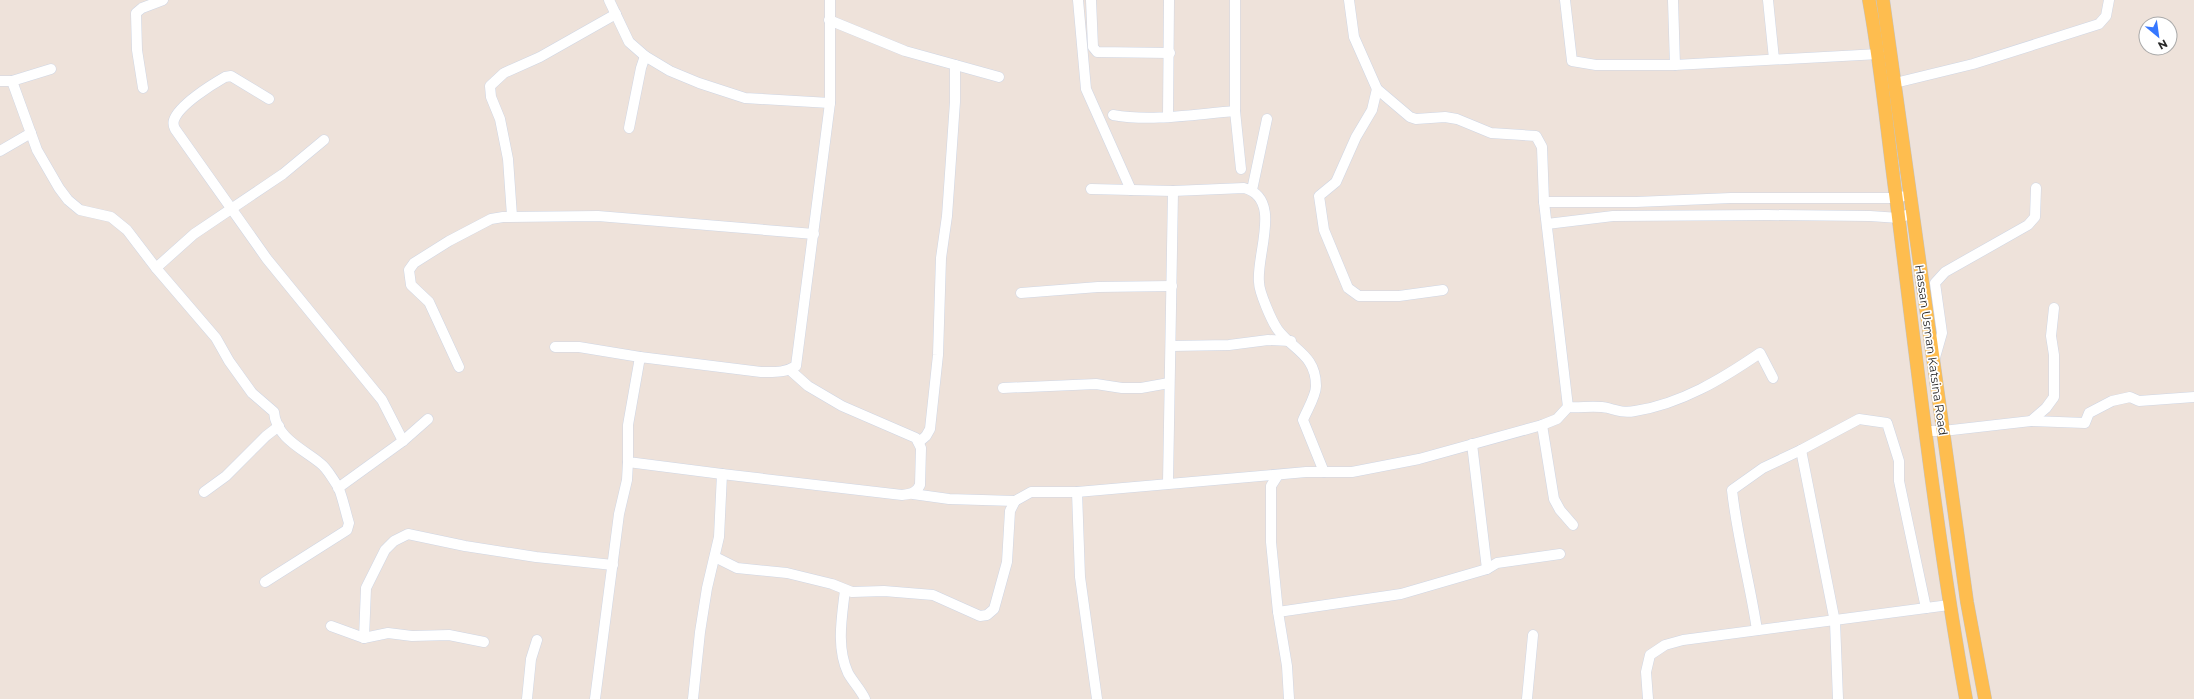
<svg xmlns="http://www.w3.org/2000/svg" width="2194" height="699" font-family="Montserrat,sans-serif">
	<style>
		.lines { fill: none; stroke-linecap: round; stroke-linejoin: round }
		.minor-casing { stroke: #cfd6e4; stroke-width: 11 }
		.major-casing { stroke: #c3c3c3; stroke-width: 14 }
		.minor { stroke: #fff; stroke-width: 10 }
		.major { stroke: #febd4f; stroke-width: 13 }
		.labels { text-anchor: middle; stroke-width: 3.5; stroke-linejoin: round; paint-order: stroke }
		.street-label { font-size: 12px; fill: #2a2a2a; stroke: #fff }
	</style>
	<rect width="100%" height="100%" fill="#eee2da"/>
	<g class="lines">
		<g class="minor-casing">
			<g id="minor">
				<path d="M609,0l20,42 16,14 25,15 29,12 46,15 85,5"/>
				<path d="M1078,0l8,89 45,101"/>
				<path d="M1091,0l2,47 4,5 73,1"/>
				<path d="M1235,0v111l6,58"/>
				<path d="M1565,0l7,61 24,4h79l204,-11"/>
				<path d="M1673,0l2,65"/>
				<path d="M1768,0l6,59"/>
				<path d="M829,20l76,31 94,26"/>
				<path d="M0,81h12l25,69 22,38 9,12 12,10 31,7 16,13 29,38 60,70 13,23 23,32 22,19c2,26 29,37 46,51 7,5 12,15 17,22 4,5 9,29 12,38l-2,7 -82,52"/>
				<path d="M12,81l39,-12"/>
				<path d="M1895,83l78,-19 126,-40 7,-8 3,-16"/>
				<path d="M143,88l-6,-38 -1,-37 6,-5 21,-8"/>
				<path d="M1377,89l-5,21 -16,27 -20,45 -17,14 5,34 24,58 11,8h40l44,-6"/>
				<path d="M269,99l-38,-23 -6,1c-14,8 -46,28 -51,43 -1,3 0,7 1,9l92,130 115,141 21,41"/>
				<path d="M1113,115c39,7 83,-1 122,-4"/>
				<path d="M1168,116l1,-116"/>
				<path d="M629,128l12,-60 4,-12"/>
				<path d="M0,151l31,-18"/>
				<path d="M1091,189l82,2 71,-3c39,10 12,66 15,94 0,10 13,40 19,48 15,20 38,25 38,56 0,10 -9,24 -13,34l21,52"/>
				<path d="M1252,190l15,-71"/>
				<path d="M1544,202h92l95,-4h165l13,-3"/>
				<path d="M512,216l-4,-57 -8,-40 -9,-22 -1,-11 14,-13 36,-16 76,-43"/>
				<path d="M1547,224l66,-8 154,-1 103,1 29,2 13,-5"/>
				<path d="M156,268l38,-34 89,-60 41,-34"/>
				<path d="M1021,293l77,-6 74,-1"/>
				<path d="M1171,346l58,-1 39,-5 23,1"/>
				<path d="M555,347h24l61,10"/>
				<path d="M1934,361l8,-28 -7,-50 10,-11 83,-47 7,-8 1,-29"/>
				<path d="M459,367l-30,-65 -18,-17 -2,-15 5,-7 35,-22 42,-22 12,-2 95,-1 216,18"/>
				<path d="M1003,388l93,-4 26,4h19l28,-5"/>
				<path d="M1568,407c13,1 28,-2 40,1 10,3 17,5 27,3 46,-7 87,-32 125,-58l13,25"/>
				<path d="M2031,421l15,-13 8,-11v-42l-3,-19 3,-28"/>
				<path d="M1542,425l12,74 6,11 13,15"/>
				<path d="M1926,431h17l88,-10 54,2 4,-10 23,-12 18,-4 9,4 55,-4"/>
				<path d="M919,442l7,-6 4,-7 8,-74 3,-97 6,-42 8,-114v-37"/>
				<path d="M1472,444l15,125"/>
				<path d="M1801,450l34,172 3,77"/>
				<path d="M722,474l180,21c9,-1 14,-2 18,-10l1,-37 -5,-10 -74,-32 -34,-20 -18,-16"/>
				<path d="M1278,475l-7,11v56l7,70 9,54 2,33"/>
				<path d="M1168,483l5,-292"/>
				<path d="M338,488l65,-47 25,-22"/>
				<path d="M204,492l22,-16 40,-40 13,-10"/>
				<path d="M1077,492l3,85 17,122"/>
				<path d="M913,494l36,5 66,2 16,-9h46l229,-20h46l67,-13 123,-34 15,-6 11,-12 -24,-205 -2,-55 -6,-11 -45,-3 -34,-14 -12,-2 -29,2 -6,-2 -33,-28 -23,-52 -5,-37"/>
				<path d="M715,557l22,11 50,5 45,11 20,8 32,-1 49,4 47,21 7,-1 7,-6 13,-47 3,-51 5,-10"/>
				<path d="M845,590c-3,27 -9,57 3,83 5,9 13,17 17,26"/>
				<path d="M1278,612l123,-18 86,-25 10,-6 63,-9"/>
				<path d="M331,626l33,12 24,-5 24,3 37,-1 35,7"/>
				<path d="M1757,630c-7,-47 -20,-93 -25,-140l31,-22 38,-18 58,-31 28,4 12,38v20l27,127"/>
				<path d="M364,638l2,-50 19,-38 9,-9 14,-7 57,12 71,11 77,8"/>
				<path d="M527,699l4,-40 6,-19"/>
				<path d="M595,699l24,-185 8,-34 1,-18"/>
				<path d="M693,699l7,-67 7,-44 12,-51 3,-63 -94,-12v-37l12,-68 121,15c13,0 24,1 35,-6l34,-263v-103"/>
				<path d="M1527,699l6,-64"/>
				<path d="M1648,699l-2,-27 4,-17 15,-10 18,-5 266,-35"/>
			</g>
		</g>
		<g class="major-casing">
			<g id="major">
				<path d="M1869,0c12,65 18,131 27,197 21,167 40,336 70,502"/>
				<path d="M1883,0l84,602 18,97"/>
			</g>
		</g>
		<use href="#minor" class="minor"/>
		<use href="#major" class="major"/>
	</g>
	<g class="labels">
		<g class="street-label">
			<text transform="translate(1931 350) rotate(82)" y="4">Hassan Usman Katsina Road</text>
		</g>
	</g>
	<g transform="translate(2158 36) rotate(151)"><circle r="19" fill="#ffffff" stroke="#aaaaaa"/>
	<path d="M0-3L7 15L0 10L-7 15Z" fill="#3677ff"/>
	<text y="-6" font-size="11" font-weight="bold" text-anchor="middle" fill="#2a2a2a">N</text>
	</g>
</svg>
